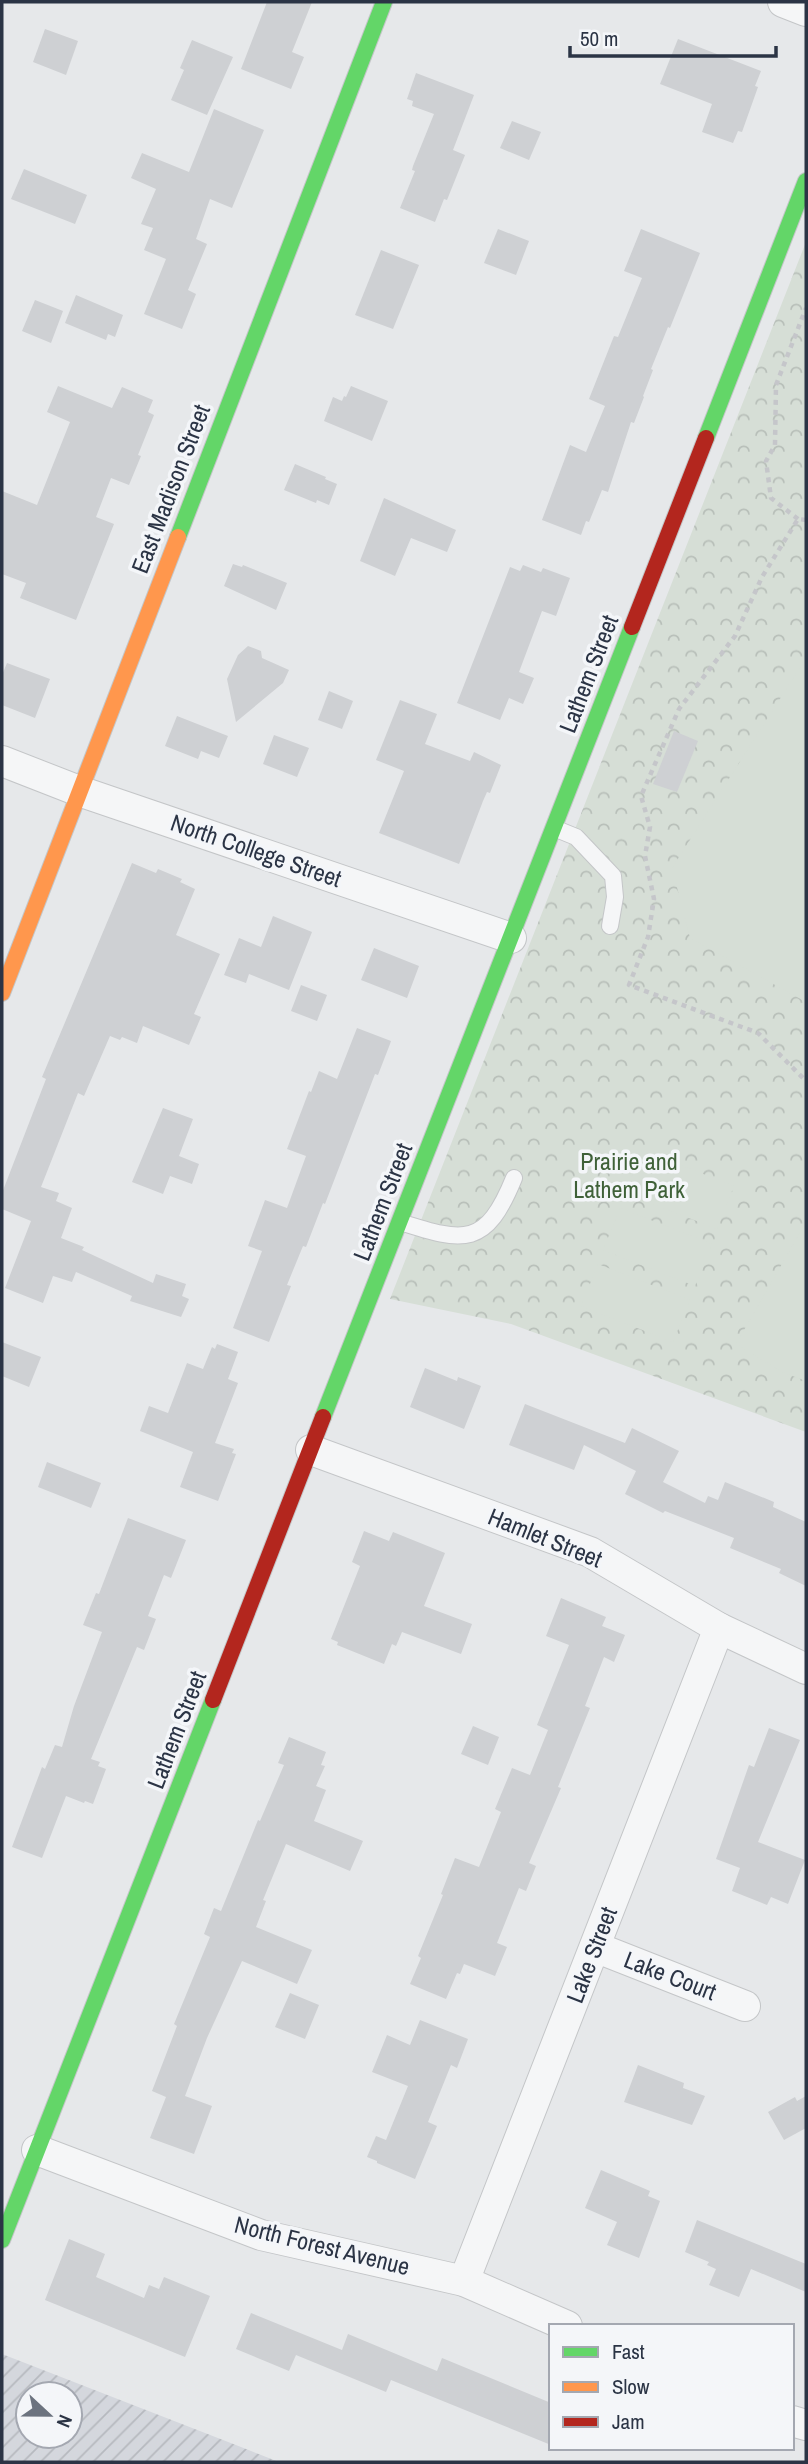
<svg xmlns="http://www.w3.org/2000/svg" width="808" height="2464" font-family="'Archivo Narrow',sans-serif">
	<style>
		.industrial { fill: url(#industrial-furrows); fill-rule: evenodd }
		.forest { fill: url(#forest-crowns) }
		.garden { fill: #d6ded6 }
		.building { fill: #ced0d3 }
		.lines { fill: none; stroke-linecap: round; stroke-linejoin: round }
		.lane-casing { stroke: #c4c6c8; stroke-width: 18 }
		.street-casing { stroke: #c4c6c8; stroke-width: 32 }
		.fast-casing { stroke: #c4c6c8; stroke-width: 18 }
		.slow-casing { stroke: #c4c6c8; stroke-width: 18 }
		.jam-casing { stroke: #c4c6c8; stroke-width: 18 }
		.path { stroke: #c5c6ca; stroke-width: 4.5; stroke-dasharray: 5 5; stroke-linecap: butt }
		.lane { stroke: #f5f6f7; stroke-width: 16 }
		.street { stroke: #f5f6f7; stroke-width: 30 }
		.fast { stroke: #63d668; stroke-width: 16 }
		.slow { stroke: #ff974d; stroke-width: 16 }
		.jam { stroke: #b3261e; stroke-width: 16 }
		.labels { text-anchor: middle; stroke-width: 7; stroke-linejoin: round; paint-order: stroke }
		.street-label { font-size: 24px; fill: #2b3445; stroke: #f4f6f9 }
		.park-label { font-size: 24px; fill: #3f6138; stroke: #f4f6f9 }
	</style>
	<defs>
		<pattern id="industrial-furrows" width="10" height="10" patternUnits="userSpaceOnUse" patternTransform="scale(1.75)"><rect width="10" height="10" fill="#d4d7dd"/><path d="M-1 1l2-2M0 10L10 0M9 11l2-2" fill="none" stroke="#b6b9bf"/></pattern>
		<pattern id="forest-crowns" width="20" height="18" patternUnits="userSpaceOnUse" patternTransform="scale(1.75)"><rect width="20" height="18" fill="#d6ded6"/><path d="M2 6a3 3 0 1 1 6 0M12 15a3 3 0 1 1 6 0" fill="none" stroke="#b8bfb9"/></pattern>
	</defs>
	<rect width="100%" height="100%" fill="#e6e8ea"/>
	<path class="industrial" d="M2,2354l239,93 38,15h-277zM28,2394h42v42h-42z"/>
	<path class="forest" d="M806,242v1190l-295,-108 -121,-25z"/>
	<g class="garden">
		<path d="M806,658v344l-116,-64 -18,-70z"/>
		<path d="M642,1150l92,36 -17,43 -92,-36z"/>
		<path d="M620,1208l92,36 -17,42 -92,-36z"/>
		<path d="M806,1222v159l-24,-9 -46,-28z"/>
		<path d="M598,1264l92,36 -17,42 -92,-36z"/>
	</g>
	<g class="building">
		<path d="M267,2h45l-20,50 12,5 -13,32 -50,-20z"/>
		<path d="M45,29l33,12 -12,34 -33,-13z"/>
		<path d="M678,39l83,32 -6,15 3,1 -16,45 -4,-1 -5,12 -31,-11 10,-28 -52,-20z"/>
		<path d="M192,40l41,17 -26,58 -36,-15 13,-30 -4,-2z"/>
		<path d="M416,73l58,22 -21,55 12,5 -18,45 -3,-1 -9,23 -35,-14 15,-37 -3,-1 1,-4 21,-52 -22,-8 1,-5 -6,-2z"/>
		<path d="M214,109l50,21 -32,78 -22,-9 -14,40 11,5 -19,46 8,4 -14,35 -38,-15 22,-55 -22,-9 9,-22 -12,-4 15,-35 -25,-11 11,-25 47,19z"/>
		<path d="M512,121l29,11 -12,28 -29,-12z"/>
		<path d="M24,169l63,26 -12,29 -64,-25z"/>
		<path d="M498,229l31,12 -13,34 -32,-12z"/>
		<path d="M641,229l59,24 -30,75 -2,-1 -17,42 2,1 -10,26 1,1 -10,26 -3,-1 -23,70 -6,-2 -13,32 -3,-1 -5,14 -39,-15 28,-75 16,7 19,-46 -16,-7 25,-63 4,1 24,-59 -18,-7z"/>
		<path d="M381,250l38,15 -26,64 -38,-14z"/>
		<path d="M76,295l47,20 -8,22 -7,-3 -2,6 -41,-17z"/>
		<path d="M35,300l28,11 -12,32 -29,-12z"/>
		<path d="M58,386l54,22 10,-21 31,13 -5,12 6,3 -16,40 3,1 -12,29 -18,-7 -15,39 18,7 -38,96 -56,-22 6,-15 -24,-9v-83l35,14 33,-83 -23,-10z"/>
		<path d="M351,386l37,15 -16,40 -48,-20 9,-24 9,4 2,-5 2,1z"/>
		<path d="M295,464l31,13 -1,2 12,5 -8,21 -12,-5 -1,3 -32,-13z"/>
		<path d="M384,498l72,32 -9,22 -36,-14 -16,38 -35,-15z"/>
		<path d="M233,564l9,3 1,-2 44,18 -11,27 -52,-24z"/>
		<path d="M523,565l18,7 2,-4 27,10 -14,38 -14,-5 -23,61 15,6 -11,26 -14,-6 -9,22 -43,-17 53,-136 10,4z"/>
		<path d="M248,646l13,5 1,7 27,12 -6,13 -47,39 -9,-43 11,-24z"/>
		<path d="M7,663l43,16 -15,39 -33,-13v-30z"/>
		<path d="M329,691l24,10 -11,28 -24,-9z"/>
		<path d="M400,700l37,14 -12,30 45,17 4,-9 27,13 -11,28 -3,-1 -4,9 -24,63 -80,-31 25,-62 -28,-11z"/>
		<path d="M177,716l51,20 -9,22 -18,-7 -3,8 -33,-13z"/>
		<path d="M674,731l24,10 -21,51 -24,-8z"/>
		<path d="M274,735l35,13 -12,29 -34,-13z"/>
		<path d="M132,863l24,10 2,-4 24,10 -2,3 15,7 -19,46 44,19 -26,60 7,3 -12,28 -46,-19 -6,17 -15,-6 -2,3 -10,-4 -26,60 -6,-3 -37,94 18,6 -3,8 16,7 -11,30 23,9 -2,3 71,33 3,-9 30,10 -4,12 7,3 -8,18 -51,-16 2,-5 -56,-24 -4,10 -19,-6 -10,27 -38,-15 26,-67 -29,-12v-16l44,-114 -4,-2z"/>
		<path d="M273,916l39,16 -23,58 -40,-16 -3,9 -22,-8 15,-37 22,9z"/>
		<path d="M374,948l45,18 -12,32 -46,-18z"/>
		<path d="M301,985l26,10 -10,26 -26,-10z"/>
		<path d="M357,1028l34,13 -1,3 -12,31 -3,-1 -50,130 -2,-1 -17,44 -3,-1 -16,39 4,1 -22,56 -36,-14 29,-77 -14,-5 17,-46 22,8 19,-52 -19,-7 22,-58 2,1 8,-21 18,8z"/>
		<path d="M163,1108l30,11 -14,37 20,8 -7,20 -22,-8 -7,18 -31,-12z"/>
		<path d="M2,1342l39,15 -12,30 -27,-11z"/>
		<path d="M217,1344l21,8 -10,27 10,4 -23,60 19,6 -2,4 4,1 -18,47 -38,-14 13,-35 -53,-21 9,-25 19,7 19,-50 16,6 9,-22 3,2z"/>
		<path d="M425,1368l32,13 1,-4 23,9 -17,43 -54,-22z"/>
		<path d="M525,1404l100,39 7,-15 47,23 -16,31 42,21 3,-7 10,4 7,-18 49,20 -1,5 33,15v64l-27,-13 2,-4 -51,-21 4,-10 -69,-27 -2,2 -38,-19 11,-23 -52,-26 -10,25 -65,-25z"/>
		<path d="M47,1462l54,21 -10,25 -53,-21z"/>
		<path d="M128,1518l58,22 -15,38 -7,-3 -16,41 8,3 -12,31 -7,-3 -46,112 9,3 -2,4 8,3 -13,35 -8,-3 -1,2 -18,-7 -24,62 -30,-11 30,-80 3,2 10,-24 7,2 12,-41 28,-74 -19,-7 13,-32 3,1z"/>
		<path d="M364,1531l25,10 4,-9 52,21 -21,53 48,18 -11,30 -59,-22 -6,14 -4,-2 -8,20 -47,-19 1,-3 -7,-3 29,-73 -8,-4z"/>
		<path d="M561,1598l45,19 -4,9 23,9 -11,27 -10,-5 -19,49 5,2 -32,79 3,1 -32,75 7,3 -10,25 -7,-3 -22,55 10,4 -12,29 -31,-12 -4,10 -3,-1 -11,26 -36,-15 11,-26 -3,-2 25,-61 -2,-1 14,-36 24,9 22,-55 -6,-3 17,-41 18,7 18,-45 -11,-5 32,-80 -23,-9z"/>
		<path d="M473,1726l26,11 -11,28 -27,-11z"/>
		<path d="M769,1728l31,12 -42,102 47,18 -17,44 -17,-7 -4,8 -35,-14 8,-23 -24,-9 33,-94 5,2z"/>
		<path d="M289,1737l37,15 -5,13 4,1 -9,20 10,4 -12,31 49,20 -13,30 -64,-27 -23,56 3,1 -10,26 56,23 -15,34 -55,-23 -35,77 -22,58 27,10 -18,48 -44,-16 16,-41 -14,-6 25,-65 -3,-2 36,-87 -6,-3 10,-26 7,3 37,-91 2,1 24,-56 -6,-2z"/>
		<path d="M290,1993l29,12 -14,34 -30,-12z"/>
		<path d="M420,2020l48,19 -11,29 -6,-3 -23,57 9,4 -22,53 -38,-16v-2l-10,-4 9,-21 10,4 22,-54 -36,-14 15,-37 23,10z"/>
		<path d="M638,2065l46,18 -1,5 22,8 -13,29 -68,-23z"/>
		<path d="M806,2096v32l-22,12 -16,-28 27,-15 2,4z"/>
		<path d="M601,2170l49,21 -2,5 12,5 -21,57 -32,-13 10,-23 -32,-14z"/>
		<path d="M697,2220l109,44v28l-55,-23 -12,28 -30,-12 7,-16 -9,-4 2,-3 -24,-10z"/>
		<path d="M69,2239l36,15 -9,23 48,21 5,-13 10,4 5,-12 46,19 -25,61 -140,-57z"/>
		<path d="M251,2313l91,37 6,-16 89,37 5,-13 109,45v42l-160,-65 -5,12 -90,-37 -7,16 -53,-22z"/>
	</g>
	<g class="lines">
		<g class="lane-casing">
			<g id="lane">
				<path d="M554,828l22,9 37,39 2,21 -5,29"/>
				<path d="M400,1222c65,21 86,25 114,-44"/>
			</g>
		</g>
		<g class="street-casing">
			<g id="street">
				<path d="M783,2l23,9"/>
				<path d="M2,761l77,30 432,147"/>
				<path d="M311,1450l279,102 129,76 87,41"/>
				<path d="M595,1947l150,59"/>
				<path d="M37,2150l224,85 203,46 103,45"/>
				<path d="M464,2281l255,-653"/>
				<path d="M792,2421l14,4"/>
			</g>
		</g>
		<g class="fast-casing">
			<g id="fast">
				<path d="M706,438l100,-257"/>
				<path d="M178,537l206,-535"/>
				<path d="M323,1417l309,-790"/>
				<path d="M2,2240l211,-540"/>
			</g>
		</g>
		<g class="slow-casing">
			<path id="slow" d="M2,993l176,-456"/>
		</g>
		<g class="jam-casing">
			<g id="jam">
				<path d="M632,627l74,-189"/>
				<path d="M213,1700l110,-283"/>
			</g>
		</g>
		<g class="path">
			<path d="M798,519l-27,-21 -5,-37 9,-16 1,-60 30,-77"/>
			<path d="M806,520l-8,-1 -36,58 -27,59 -56,73 -38,87 9,31 -5,29 9,43 -6,38 -19,48 129,48 48,48"/>
		</g>
		<use href="#lane" class="lane"/>
		<use href="#street" class="street"/>
		<use href="#fast" class="fast"/>
		<use href="#slow" class="slow"/>
		<use href="#jam" class="jam"/>
	</g>
	<g class="labels">
		<g class="street-label">
			<text transform="translate(171 489) rotate(-69)" y="8">East Madison Street</text>
			<text transform="translate(589 674) rotate(-69)" y="8">Lathem Street</text>
			<text transform="translate(256 851) rotate(19)" y="8">North College Street</text>
			<text transform="translate(383 1202) rotate(-69)" y="8">Lathem Street</text>
			<text transform="translate(545 1538) rotate(22)" y="8">Hamlet Street</text>
			<text transform="translate(177 1730) rotate(-69)" y="8">Lathem Street</text>
			<text transform="translate(592 1955) rotate(-69)" y="8">Lake Street</text>
			<text transform="translate(670 1976) rotate(21)" y="8">Lake Court</text>
			<text transform="translate(322 2246) rotate(14)" y="8">North Forest Avenue</text>
		</g>
		<g class="park-label">
			<text x="629" y="1170">Prairie and<tspan x="629" dy="28">Lathem Park</tspan></text>
		</g>
	</g>
	<rect width="808" height="2464" fill="none" stroke="#2b3445" stroke-width="7"/>
	<rect x="549" y="2324" width="245" height="126" fill="#f4f6f9" stroke="#a4a8b1" stroke-width="2"/>
	<rect x="563" y="2347" width="35" height="10" fill="#63d668" stroke="#a4a8b1" stroke-width="2"/>
	<text x="612" y="2359" font-size="21" fill="#2b3445">Fast</text>
	<rect x="563" y="2382" width="35" height="10" fill="#ff974d" stroke="#a4a8b1" stroke-width="2"/>
	<text x="612" y="2394" font-size="21" fill="#2b3445">Slow</text>
	<rect x="563" y="2417" width="35" height="10" fill="#b3261e" stroke="#a4a8b1" stroke-width="2"/>
	<text x="612" y="2429" font-size="21" fill="#2b3445">Jam</text>
	<g transform="translate(49 2415) rotate(112)"><circle r="33" fill="#f4f6f9" stroke="#a4a8b1" stroke-width="2"/>
	<path d="M0-5L12 26L0 18L-12 26Z" fill="#6c737f"/>
	<text y="-10" font-size="19" font-weight="bold" text-anchor="middle" fill="#2b3445">N</text>
	</g>
	<path d="M570 46v10h206v-10" fill="none" stroke="#2b3445" stroke-width="3.5"/>
	<text x="580" y="46" font-size="21" fill="#2b3445" stroke="#f4f6f9" stroke-width="5" paint-order="stroke">50 m</text>
</svg>
